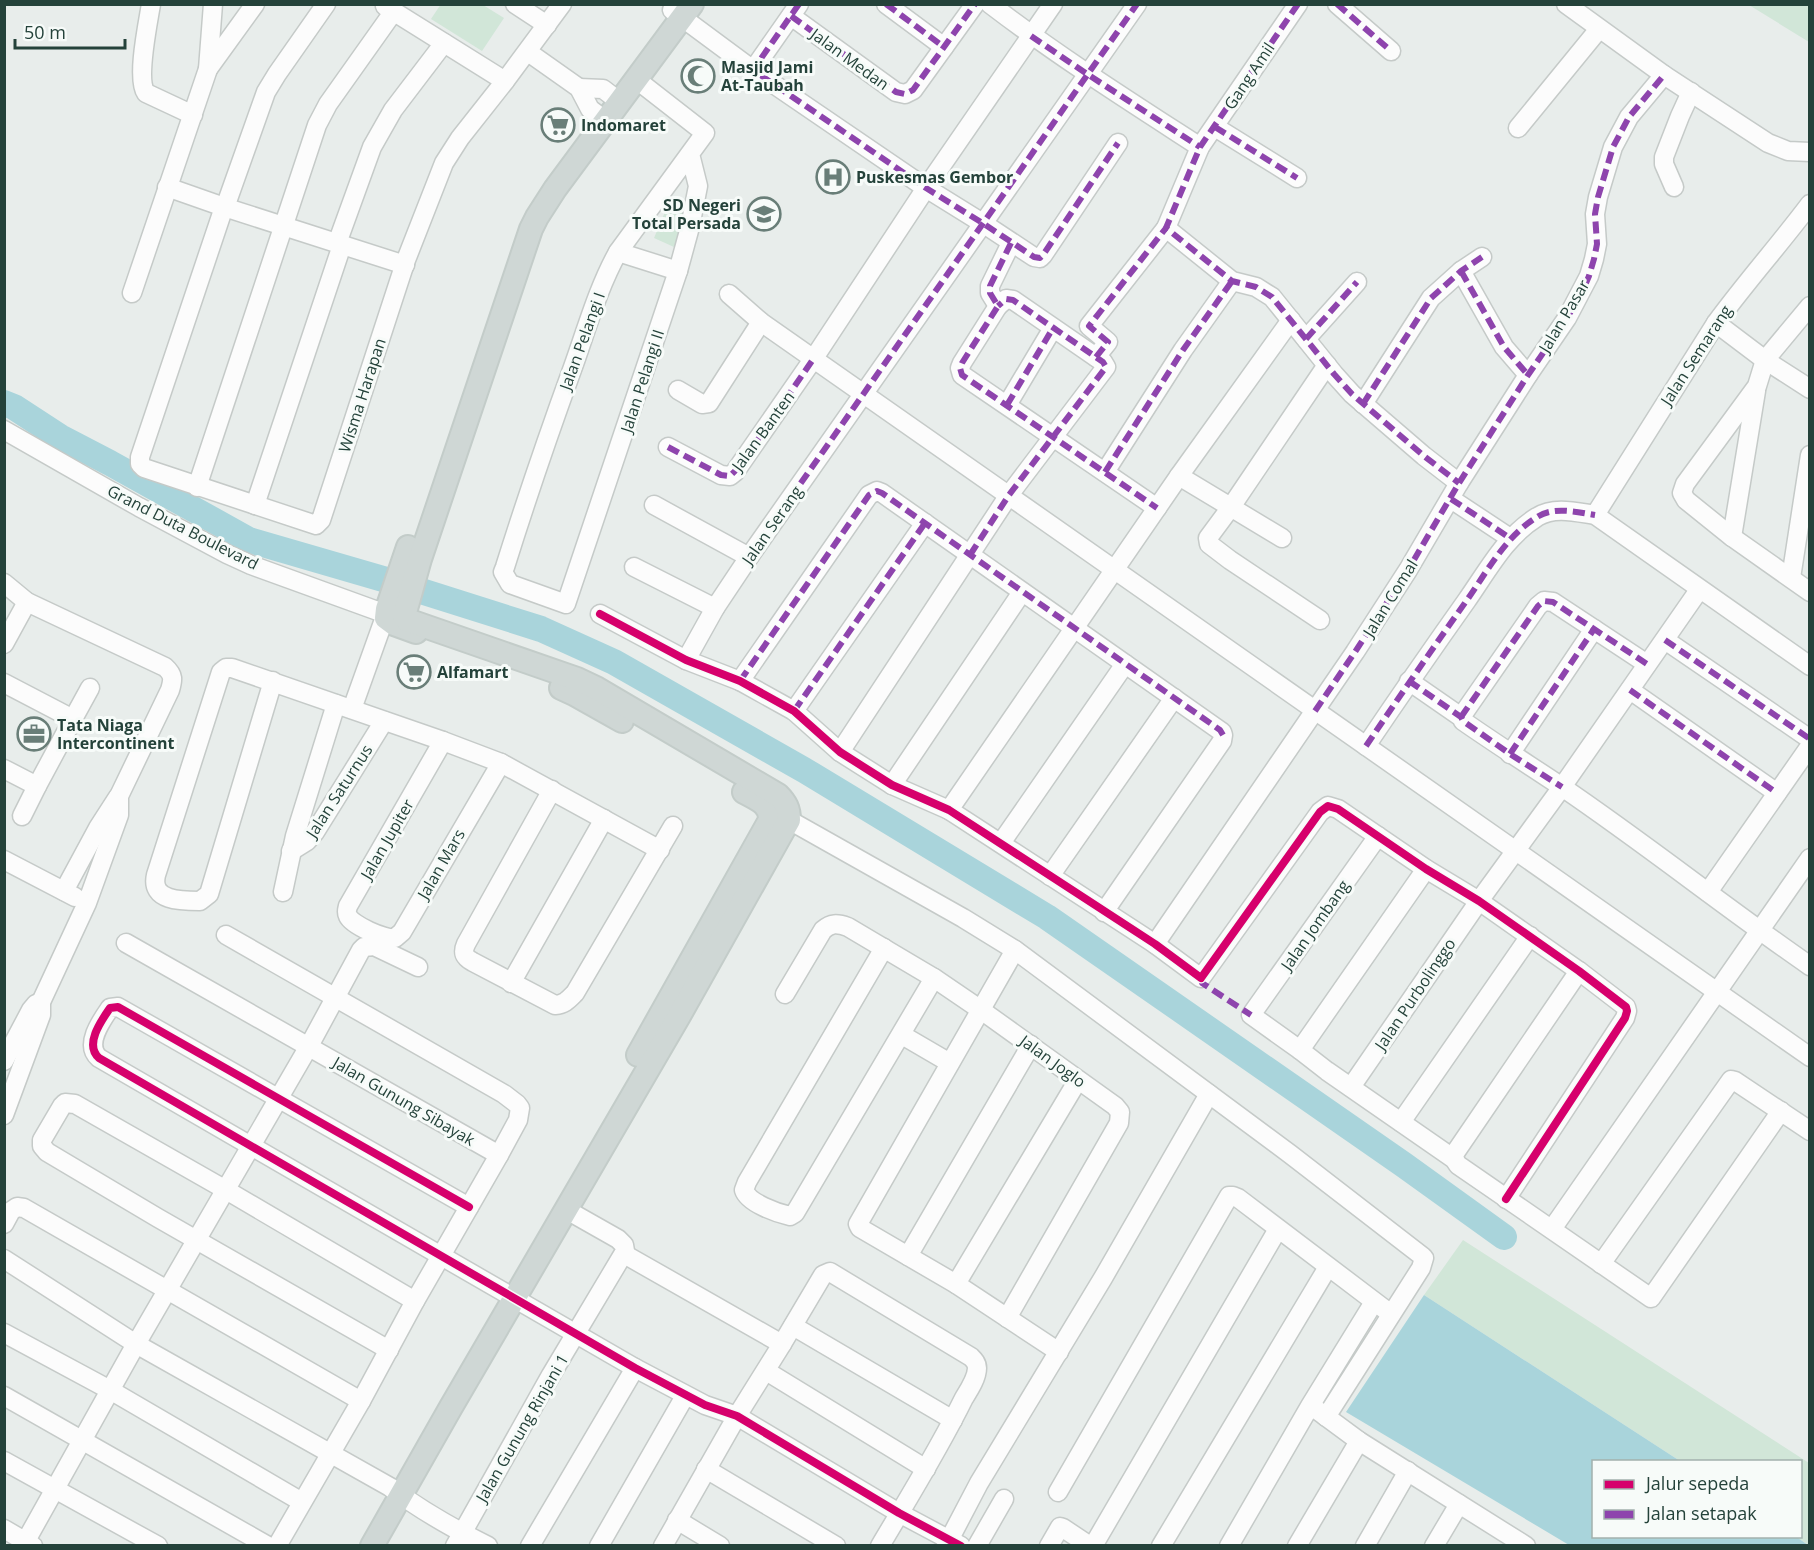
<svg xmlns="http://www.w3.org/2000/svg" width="1814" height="1550" font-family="'Open Sans',sans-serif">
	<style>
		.green { fill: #d1e6d8 }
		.water { fill: #a9d4db }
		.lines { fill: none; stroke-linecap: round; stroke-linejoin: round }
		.river { stroke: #a9d4db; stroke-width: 26 }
		.minor-casing { stroke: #c5cac8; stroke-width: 21 }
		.major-casing { stroke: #c3ccc9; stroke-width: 26 }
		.minor { stroke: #fcfcfc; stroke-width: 18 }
		.major { stroke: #cfd7d5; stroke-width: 22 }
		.quiet { stroke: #8e44ad; stroke-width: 6; stroke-dasharray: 12 6; stroke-linecap: butt }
		.cycleway-casing { stroke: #f7fbf9; stroke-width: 11 }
		.cycleway { stroke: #d6006c; stroke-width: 8 }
		.labels { text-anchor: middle; stroke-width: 6; stroke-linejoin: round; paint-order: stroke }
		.street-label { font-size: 16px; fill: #24423a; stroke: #f7fbf9 }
		.poi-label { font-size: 16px; font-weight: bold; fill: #24423a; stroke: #f7fbf9; text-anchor: start }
	</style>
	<rect width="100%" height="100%" fill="#e8edeb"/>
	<g class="green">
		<path d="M441,4l42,1 21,13 -22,33 -51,-32z"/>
		<path d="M1749,5h60v37z"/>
		<path d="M670,200l19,9 -15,38 -20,-9z"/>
		<path d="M1463,1240l346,223v82l-14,-8 5,-1v-74l-120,-1 -256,-166z"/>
	</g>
	<path class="water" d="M1424,1295l256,166 -86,1v74h201l13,9h-239l-223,-133z"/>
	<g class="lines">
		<path class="river" d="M4,403l10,4 46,30 50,26 139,77 134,39 158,50 73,33 190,108 243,147 357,248 100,72"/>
		<g class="minor-casing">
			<g id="minor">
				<path d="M151,4c-3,19 -15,75 -5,89l47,22"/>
				<path d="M515,4l32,21"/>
				<path d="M886,4l58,43"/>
				<path d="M990,4c68,52 139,97 210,143"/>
				<path d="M1298,4l-98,143 -34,81 66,53 24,6 16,10 62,77 18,20 72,62 35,27"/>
				<path d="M1337,4l54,47"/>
				<path d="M1566,4l98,71 104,68 20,8 22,1"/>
				<path d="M385,6l120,75"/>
				<path d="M672,10l81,60 173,118 58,36 50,33 6,1 3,-3 75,-112"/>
				<path d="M791,16l105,76 9,2 8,-4 62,-86"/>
				<path d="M528,52l51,36 11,21 16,12"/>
				<path d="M208,69l47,-65"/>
				<path d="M753,70l46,-66"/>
				<path d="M637,80l68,53 -87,119c-20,36 -31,76 -45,115 -24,66 -47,133 -68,200l-2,5 7,12 56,20 112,-333 12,-44 8,-41 -8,-32"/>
				<path d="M579,88l24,1 17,13"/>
				<path d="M1215,127l82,51"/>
				<path d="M1518,128l81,-99"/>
				<path d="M167,187l57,20 181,58"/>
				<path d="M1674,187l-10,-23v-7l16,-41 11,-24"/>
				<path d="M228,199l38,-107 11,-18 49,-70"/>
				<path d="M224,207l-84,250v7l4,4 172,57 5,-5 85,-260 38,-97 16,-25 45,-57 57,-77"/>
				<path d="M339,238l33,-91 21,-37 51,-67"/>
				<path d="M1011,243l-21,43v7l8,13 -36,57 -2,5 2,7 195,133"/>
				<path d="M618,252l60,19"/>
				<path d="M1461,271l43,76 24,28"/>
				<path d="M132,293l76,-224 5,-65"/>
				<path d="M729,294l32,28 1049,735"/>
				<path d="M1810,306l-45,54 -8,26 -72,98 -3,9 4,7 46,37 78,55"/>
				<path d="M1716,323l49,37 45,29"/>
				<path d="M1306,339l51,-57"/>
				<path d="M1096,357l12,-15 -19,-16 77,-98"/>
				<path d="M678,390l24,14 7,-1 52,-81"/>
				<path d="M1363,404l68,-106 30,-27 21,-14"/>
				<path d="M1007,405l46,-77"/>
				<path d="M4,430l135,77 88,47 24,11 135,49 13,1"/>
				<path d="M668,447l53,28 9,1 5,-4 79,-114 112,-170 127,-184"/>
				<path d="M1105,472l78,-122 49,-69"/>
				<path d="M1179,476l103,62"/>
				<path d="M197,487l120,-362 11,-21 66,-93"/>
				<path d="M1451,499l59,39"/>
				<path d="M255,505l87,-260"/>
				<path d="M654,505l95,52"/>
				<path d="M1595,515l121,-192c30,-41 64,-79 94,-119"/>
				<path d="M1732,537l24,-146"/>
				<path d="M634,567l81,41"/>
				<path d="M1791,578l19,-123"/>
				<path d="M4,583l23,19 138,65c9,8 8,13 5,23l-51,106v19l-32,88 -46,99v13l-37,100"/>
				<path d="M600,614l86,46 54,21 54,30 46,41 52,33 57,25 206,134 46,34 119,-166 8,-6 10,3 88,60 53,32 100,70 47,36 1,4 -2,7 -119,181"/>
				<path d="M1320,620l-90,-60 -21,-16 -1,-6 23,-31 96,-142"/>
				<path d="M1665,640l145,99"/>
				<path d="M4,644l23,-42"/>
				<path d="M686,660l29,-52 34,-51 388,-553"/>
				<path d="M273,681l-64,213 -9,7c-19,0 -50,0 -44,-26l65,-203 5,-4h6l211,73 58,22 159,87"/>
				<path d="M740,681l129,-186 8,-4 5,2 340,239 1,3 -1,6 -118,171"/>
				<path d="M1409,681l52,36 2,4c33,23 66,44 99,66 84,57 164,121 248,179"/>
				<path d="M4,683l69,36 -36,67 -33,-17"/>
				<path d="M1630,690l147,103"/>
				<path d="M352,709l34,-95"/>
				<path d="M794,711l131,-188"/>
				<path d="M1461,717l77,-111 6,-5 9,1 94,62"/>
				<path d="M73,719l17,-31"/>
				<path d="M443,741l-95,165c-1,4 -2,6 0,10 4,9 37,24 47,22l7,-6 99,-169"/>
				<path d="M1366,746c33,-49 67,-98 101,-146 21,-30 39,-64 70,-83 17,-11 39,-5 58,-2l215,151"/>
				<path d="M840,752l169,-257 97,-128 -3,-5 -90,-62 -7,-1 -8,7"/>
				<path d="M1510,754l84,-125"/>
				<path d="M892,785l130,-193"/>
				<path d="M552,790l-86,154c-4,9 -2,13 7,18l82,43c10,-1 13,-5 20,-12l98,-167"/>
				<path d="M949,810l230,-334 112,-156"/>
				<path d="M777,815l12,5 174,98 52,32 275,204 132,102 2,2 -3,10 -95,149"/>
				<path d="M22,816l15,-30"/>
				<path d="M1001,843l124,-179"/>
				<path d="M291,851l16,-10 8,-9 69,-111"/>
				<path d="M4,860l71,37"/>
				<path d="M1426,869l-126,181 27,21 127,88 4,6 193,133 130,-187"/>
				<path d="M1050,876l124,-178"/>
				<path d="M64,891l34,-63 20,-31"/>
				<path d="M283,892l12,-56 41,-132"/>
				<path d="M1708,892l102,-146"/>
				<path d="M226,935l278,159 13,10 3,4 -2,12 -19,35 -84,146 -54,100 -84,145"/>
				<path d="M126,943l373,212"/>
				<path d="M1155,944l200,-292 53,-82 51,-87 69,-108 39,-57 22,-42 5,-17 3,-15 -2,-30 3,-17 15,-50 16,-30 35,-42"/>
				<path d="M884,948l-137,234 -3,8c4,13 33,23 46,26l5,-3 139,-235"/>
				<path d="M1015,950l-157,274 2,4 96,56 103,68"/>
				<path d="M511,983l93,-164"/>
				<path d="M785,994l38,-64c8,-7 14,-7 25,-3l86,51 47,32 134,96 5,6 -1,11 -112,195"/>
				<path d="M902,1035l48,28"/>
				<path d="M1300,1050l-49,-35 127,-179"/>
				<path d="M4,1061l27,-51 5,-6 5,-2"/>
				<path d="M1351,1087l128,-186 83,-114 137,-197"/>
				<path d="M1401,1122l129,-186"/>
				<path d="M1454,1159l1,-6 124,-182"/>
				<path d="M469,1207l-351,-200 -8,1c-9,13 -26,37 -11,50l536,310 70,37 32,11 162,97 62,33"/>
				<path d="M4,1224l7,-13 6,-4 7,1 337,193"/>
				<path d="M1552,1229l258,-371"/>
				<path d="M624,1254l158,90 -45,72 -74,130"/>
				<path d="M908,1256l123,-211"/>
				<path d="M4,1259l132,85 254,143c30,23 64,42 98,59"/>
				<path d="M1601,1264l130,-184 4,1 75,50"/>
				<path d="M956,1284l122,-204"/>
				<path d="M793,1326l160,94"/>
				<path d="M4,1333l106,57 192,112"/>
				<path d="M782,1344l41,-69 7,-3 141,85c3,3 6,6 6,11 0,10 -8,22 -13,30 -25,51 -55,99 -84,148"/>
				<path d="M389,1350l-231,-132 -111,-66 -5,-6v-6l20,-34 3,-3 10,1 151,86 189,111"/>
				<path d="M766,1371l160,98"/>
				<path d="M4,1396l264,150"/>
				<path d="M1317,1410l42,31 167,105"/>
				<path d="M4,1461l154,85"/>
				<path d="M706,1469l130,77"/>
				<path d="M1058,1492l171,-296h4l5,2 153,116"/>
				<path d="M677,1520l43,26"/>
				<path d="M4,1529l29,17"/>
				<path d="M23,1546l113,-202 173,-298 52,-96 3,-3 10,-1 44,21"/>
				<path d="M455,1546l96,-171 74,-124 -1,-6 -6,-6 -53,-30"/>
				<path d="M530,1546l105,-178"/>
				<path d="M599,1546l86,-150"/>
				<path d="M946,1546l33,-63 124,-205 106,-184"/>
				<path d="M977,1546l27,-47"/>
				<path d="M1049,1546l11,-19 3,1 27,18"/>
				<path d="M1093,1546l185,-317"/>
				<path d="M1161,1546l167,-279"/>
				<path d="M1229,1546l81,-140 64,-104"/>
				<path d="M1297,1546l62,-105"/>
				<path d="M1365,1546l43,-75"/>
				<path d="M1434,1546l25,-42"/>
			</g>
		</g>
		<g class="major-casing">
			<g id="major">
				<path d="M408,547l-21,62 -1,9 8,6 22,8"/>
				<path d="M561,688l13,6 48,27"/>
				<path d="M638,1055l132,-235c1,-16 -13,-21 -26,-28"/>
				<path d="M372,1546l79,-139 228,-391 110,-196c0,-11 -3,-17 -11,-25l-182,-107 -19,-9 -170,-59 -3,-4 16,-57 111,-330 6,-12 18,-28 137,-185"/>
			</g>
		</g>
		<use href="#minor" class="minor"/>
		<use href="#major" class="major"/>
		<g class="quiet">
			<path d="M799,4l-46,66 173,118 58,36 50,33 6,1 3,-3 75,-112"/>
			<path d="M886,4l58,43"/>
			<path d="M1298,4l-98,143 -34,81 66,53 24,6 16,10 62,77 18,20 72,62 35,27"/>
			<path d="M1337,4l54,47"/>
			<path d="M791,16l105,76 9,2 8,-4 62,-86"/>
			<path d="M1031,36l56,38 113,73"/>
			<path d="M1215,127l82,51"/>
			<path d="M1011,243l-21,43v7l8,13 -36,57 -2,5 2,7 195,133"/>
			<path d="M1461,271l43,76 24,28"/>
			<path d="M1306,339l51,-57"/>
			<path d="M1096,357l12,-15 -19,-16 77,-98"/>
			<path d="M1363,404l68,-106 30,-27 21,-14"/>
			<path d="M1007,405l46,-77"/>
			<path d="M668,447l53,28 9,1 9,-9 75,-109"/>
			<path d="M1105,472l78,-122 49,-69"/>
			<path d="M1451,499l59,39"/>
			<path d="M970,555l39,-60 97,-128 -3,-5 -90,-62 -7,-1 -8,7"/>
			<path d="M749,557l388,-553"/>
			<path d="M1665,640l145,99"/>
			<path d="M740,681l129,-186 8,-4 5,2 338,237 3,5"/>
			<path d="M1409,681l52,36 2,4 47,33 52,33"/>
			<path d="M1630,690l147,103"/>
			<path d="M794,711l131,-188"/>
			<path d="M1315,711l40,-59 53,-82 51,-87 69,-108 39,-57 16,-28 6,-14 5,-17 3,-15 -2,-30 3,-17 15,-50 16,-30 35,-42"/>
			<path d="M1461,717l77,-111 6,-5 9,1 94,62"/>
			<path d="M1366,746c33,-49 67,-98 101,-146 21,-30 39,-64 70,-83 17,-11 39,-5 58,-2"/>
			<path d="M1510,754l84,-125"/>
			<path d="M1201,978l1,5 49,32"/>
		</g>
		<g class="cycleway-casing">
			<g id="cycleway">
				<path d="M600,614l86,46 54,21 54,30 46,41 52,33 57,25 206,134 46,34 119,-166 8,-6 10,3 88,60 53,32 100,70 47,36 1,4 -2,7 -119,181"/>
				<path d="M469,1207l-351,-200 -8,1c-9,13 -26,37 -11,50l536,310 70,37 32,11 162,97 62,33"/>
			</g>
		</g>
		<use href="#cycleway" class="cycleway"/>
	</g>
	<defs>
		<g id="mosque-ring" transform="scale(1.725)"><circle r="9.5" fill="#f7fbf9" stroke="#697e78" stroke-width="1.5"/><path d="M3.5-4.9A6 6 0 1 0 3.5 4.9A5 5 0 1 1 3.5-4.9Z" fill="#697e78"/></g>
		<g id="supermarket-ring" transform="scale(1.725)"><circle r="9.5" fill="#f7fbf9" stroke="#697e78" stroke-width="1.5"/><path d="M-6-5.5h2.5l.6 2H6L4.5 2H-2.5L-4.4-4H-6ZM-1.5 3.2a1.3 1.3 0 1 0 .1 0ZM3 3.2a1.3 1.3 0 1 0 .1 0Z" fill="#697e78"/></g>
		<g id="hospital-ring" transform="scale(1.725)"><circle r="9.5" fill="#f7fbf9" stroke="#697e78" stroke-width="1.5"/><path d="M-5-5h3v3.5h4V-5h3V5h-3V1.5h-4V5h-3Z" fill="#697e78"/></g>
		<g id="school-ring" transform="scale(1.725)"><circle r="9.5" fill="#f7fbf9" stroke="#697e78" stroke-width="1.5"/><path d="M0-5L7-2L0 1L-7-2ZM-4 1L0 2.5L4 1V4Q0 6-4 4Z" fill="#697e78"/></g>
		<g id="office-ring" transform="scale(1.725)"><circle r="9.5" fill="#f7fbf9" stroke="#697e78" stroke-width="1.5"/><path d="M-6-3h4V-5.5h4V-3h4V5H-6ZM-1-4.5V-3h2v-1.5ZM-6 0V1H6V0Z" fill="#697e78"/></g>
	</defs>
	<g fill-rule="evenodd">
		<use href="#mosque-ring" x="698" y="76"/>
		<use href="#supermarket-ring" x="558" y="125"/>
		<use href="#hospital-ring" x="833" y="177"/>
		<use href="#school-ring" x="764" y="214"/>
		<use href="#supermarket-ring" x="414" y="672"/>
		<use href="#office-ring" x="34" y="734"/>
	</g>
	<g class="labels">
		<g class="street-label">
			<text transform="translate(850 59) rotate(36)" y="6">Jalan Medan</text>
			<text transform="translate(1249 76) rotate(-56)" y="6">Gang Amil</text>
			<text transform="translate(1564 316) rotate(-59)" y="6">Jalan Pasar</text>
			<text transform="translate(582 341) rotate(-70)" y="6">Jalan Pelangi I</text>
			<text transform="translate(1696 355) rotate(-57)" y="6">Jalan Semarang</text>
			<text transform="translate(642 381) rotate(-72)" y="6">Jalan Pelangi II</text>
			<text transform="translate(362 395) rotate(-72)" y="6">Wisma Harapan</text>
			<text transform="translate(763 431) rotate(-54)" y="6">Jalan Banten</text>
			<text transform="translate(772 525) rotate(-55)" y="6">Jalan Serang</text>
			<text transform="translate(183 527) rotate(27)" y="6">Grand Duta Boulevard</text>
			<text transform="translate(1390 598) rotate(-58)" y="6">Jalan Comal</text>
			<text transform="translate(339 791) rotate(-57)" y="6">Jalan Saturnus</text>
			<text transform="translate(387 839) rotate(-60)" y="6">Jalan Jupiter</text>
			<text transform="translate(441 864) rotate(-60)" y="6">Jalan Mars</text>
			<text transform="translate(1315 925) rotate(-55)" y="6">Jalan Jombang</text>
			<text transform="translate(1415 994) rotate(-56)" y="6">Jalan Purbolinggo</text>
			<text transform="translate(1053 1061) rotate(36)" y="6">Jalan Joglo</text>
			<text transform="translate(404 1101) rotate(30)" y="6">Jalan Gunung Sibayak</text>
			<text transform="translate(522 1428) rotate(-60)" y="6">Jalan Gunung Rinjani 1</text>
		</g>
		<g class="poi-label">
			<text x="721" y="73">Masjid Jami<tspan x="721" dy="18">At-Taubah</tspan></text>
			<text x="581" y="131">Indomaret</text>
			<text x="856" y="183">Puskesmas Gembor</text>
			<text x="741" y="211" text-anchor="end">SD Negeri<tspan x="741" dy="18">Total Persada</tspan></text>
			<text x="437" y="678">Alfamart</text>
			<text x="57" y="731">Tata Niaga<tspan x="57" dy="18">Intercontinent</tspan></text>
		</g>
	</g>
	<rect width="1814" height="1550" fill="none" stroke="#24423a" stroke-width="12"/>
	<rect x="1592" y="1460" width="210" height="78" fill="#f7fbf9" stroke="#a3b1ad" stroke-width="1.5"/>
	<rect x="1604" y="1480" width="30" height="9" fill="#d6006c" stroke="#a3b1ad" stroke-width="1.5"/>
	<text x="1646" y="1490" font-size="18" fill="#24423a">Jalur sepeda</text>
	<rect x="1604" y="1510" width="30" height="9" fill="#8e44ad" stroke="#a3b1ad" stroke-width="1.5"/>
	<text x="1646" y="1520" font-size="18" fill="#24423a">Jalan setapak</text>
	<path d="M15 39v9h110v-9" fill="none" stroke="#24423a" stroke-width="3"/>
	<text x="24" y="39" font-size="18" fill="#24423a" stroke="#f7fbf9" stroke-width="4.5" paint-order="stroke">50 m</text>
</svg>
